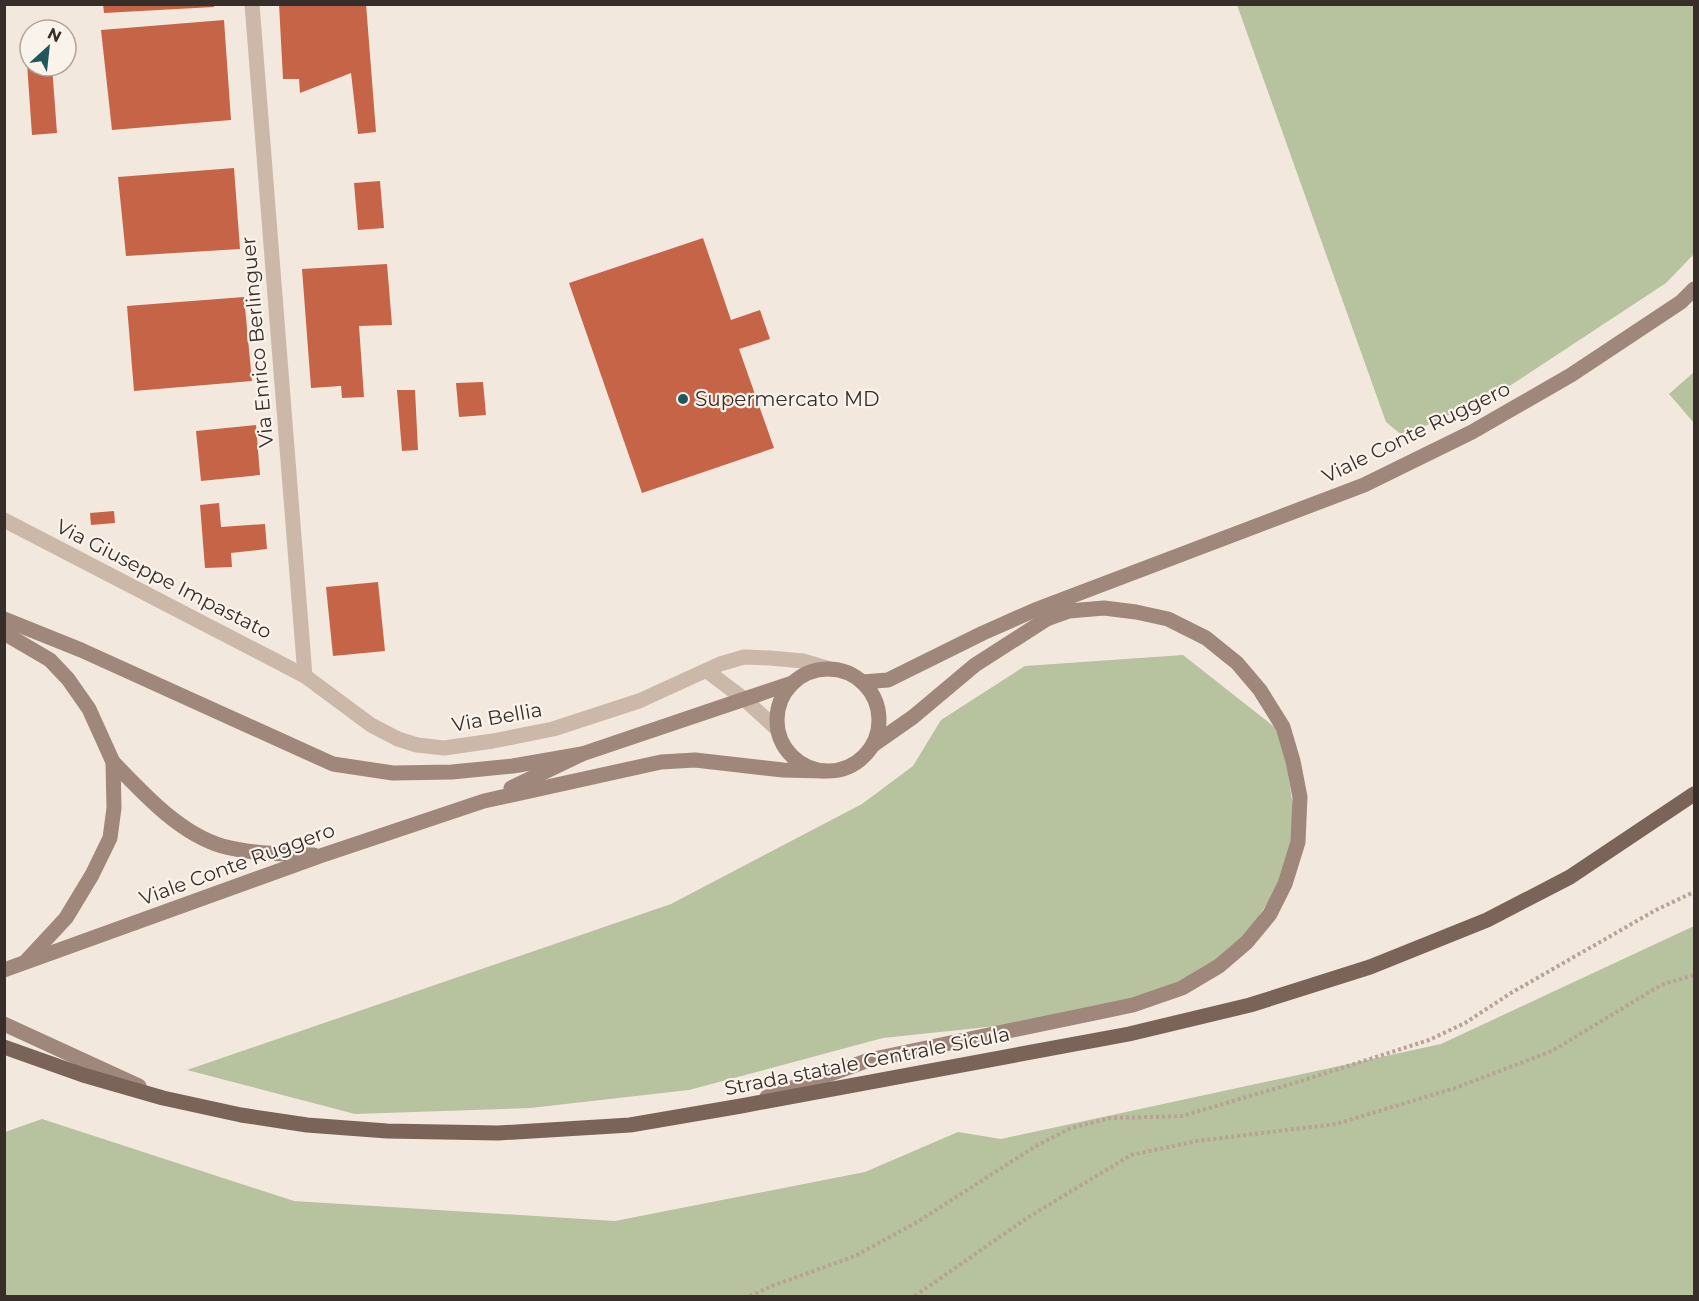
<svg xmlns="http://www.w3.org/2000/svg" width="1699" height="1301" font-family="Montserrat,sans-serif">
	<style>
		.green { fill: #b7c29e }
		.building { fill: #c66448 }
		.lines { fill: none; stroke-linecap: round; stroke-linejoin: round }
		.path { stroke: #b7a294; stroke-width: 4; stroke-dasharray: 3 3; stroke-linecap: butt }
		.street { stroke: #cbb8a9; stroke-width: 15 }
		.secondary { stroke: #9f877b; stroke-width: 15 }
		.primary { stroke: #7a645a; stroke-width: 15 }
		.poi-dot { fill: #1e585a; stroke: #faf3eb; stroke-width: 2 }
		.labels { text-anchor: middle; stroke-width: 4.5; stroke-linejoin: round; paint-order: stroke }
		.street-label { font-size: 20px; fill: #382e29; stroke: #faf3eb }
		.poi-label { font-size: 20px; fill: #382e29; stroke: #faf3eb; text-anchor: start }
	</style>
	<rect width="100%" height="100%" fill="#f3e8de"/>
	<g class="green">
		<path d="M1237,5h457v249l-28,29 -164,108 -99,45 -17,-14z"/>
		<path d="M1694,372v51l-25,-29z"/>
		<path d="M1183,655l99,78 18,121 -77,116 -102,43 -238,25 -194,52 -159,18 -175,6 -168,-44 484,-166 191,-100 51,-38 28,-46 84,-54z"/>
		<path d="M1694,926v370h-1689v-164l37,-13 252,82 321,20 250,-49 93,-40 43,7 440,-95z"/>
	</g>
	<g class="building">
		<path d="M103,4h111v3l-110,6z"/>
		<path d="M279,4h87l10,128 -18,2 -7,-61 -51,20 -1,-14h-16z"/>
		<path d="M224,20l7,100 -119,10 -11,-100z"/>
		<path d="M25,35h5v31h22l5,67 -25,2z"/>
		<path d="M234,168l6,81 -114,7 -8,-79z"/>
		<path d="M380,181l4,47 -26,2 -4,-47z"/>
		<path d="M703,238l28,82 29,-10 10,29 -31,10 35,99 -132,45 -73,-210z"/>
		<path d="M387,264l5,61 -33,1 5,71 -22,1 -1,-12 -30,2 -9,-119z"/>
		<path d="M244,297l8,84 -118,10 -7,-85z"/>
		<path d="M483,382l3,33 -27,2 -3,-34z"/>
		<path d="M397,390h18l3,60 -16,1z"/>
		<path d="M256,425l4,50 -59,6 -5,-50z"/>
		<path d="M219,503l2,24 44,-3 2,25 -36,4 1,14 -27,1 -5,-63z"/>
		<path d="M114,511l1,12 -24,2 -1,-12z"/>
		<path d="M378,582l7,69 -52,5 -7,-69z"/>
	</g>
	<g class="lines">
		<g class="path">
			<path d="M750,1296l22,-10 83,-30 64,-35 115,-74 37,-19 39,-10 72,-2 119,-35 128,-41 36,-17 46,-30 145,-83 38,-18"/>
			<path d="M915,1296l112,-78 104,-63 66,-14 139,-17 119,-36 97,-37 109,-66 33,-10"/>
		</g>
		<g class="street">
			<path d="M252,4l53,672"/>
			<path d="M4,520l301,156 66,49 27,14 19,6 27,3 49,-7 60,-12 86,-28 81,-37 24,-7 26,1 33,3 27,8"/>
			<path d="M707,671l37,28 33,30"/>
		</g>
		<g class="secondary">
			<path d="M4,619l77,31 252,114 60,9 59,-1 61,-6 69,-12"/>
			<path d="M4,633l46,27 18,19 21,30 24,53 1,46 -4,30 -18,37 -26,43 -39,42"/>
			<circle cx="828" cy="720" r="51"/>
			<path d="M862,682l26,-2 95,-47 52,-23 329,-125 108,-53 99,-57 110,-73 13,-13"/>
			<path d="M873,745l40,-28 62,-52 78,-50"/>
			<path d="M113,762c31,32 66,71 109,84 30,8 61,8 92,9"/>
			<path d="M511,788l71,-34 210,-71"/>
			<path d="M4,970l316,-114 164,-55 177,-39 34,-2 88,10 41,1"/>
			<path d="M4,1024l135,62"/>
			<path d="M767,1097l102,-37 264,-55 49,-17 37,-22 28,-24 23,-28 15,-30 13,-42 2,-45 -7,-36 -10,-34 -23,-37 -23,-27 -31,-25 -38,-19 -32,-7 -32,-4 -35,3 -25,9"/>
		</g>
		<path class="primary" d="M4,1047l79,28 80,23 78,17 66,10 80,6 111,2 132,-8 111,-19 388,-72 121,-29 120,-38 117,-47 83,-43 124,-83"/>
	</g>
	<circle class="poi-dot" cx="683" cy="399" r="6"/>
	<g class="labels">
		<g class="street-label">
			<text transform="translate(257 342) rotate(-95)" y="7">Via Enrico Berlinguer</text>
			<text transform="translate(1416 432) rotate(-26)" y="7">Viale Conte Ruggero</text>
			<text transform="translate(164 579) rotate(27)" y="7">Via Giuseppe Impastato</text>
			<text transform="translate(497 717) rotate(-10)" y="7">Via Bellia</text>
			<text transform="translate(237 864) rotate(-20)" y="7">Viale Conte Ruggero</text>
			<text transform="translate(867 1061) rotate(-11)" y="7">Strada statale Centrale Sicula</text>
		</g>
		<g class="poi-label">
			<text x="695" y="406">Supermercato MD</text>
		</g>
	</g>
	<rect width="1699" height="1301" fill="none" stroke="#382e29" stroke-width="12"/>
	<g transform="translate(48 48) rotate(27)"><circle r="28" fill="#faf3eb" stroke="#aca49d" stroke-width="1.5"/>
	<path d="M0-4.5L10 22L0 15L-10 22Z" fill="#1e585a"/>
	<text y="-9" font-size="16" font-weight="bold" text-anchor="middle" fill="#382e29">N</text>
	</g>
</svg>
